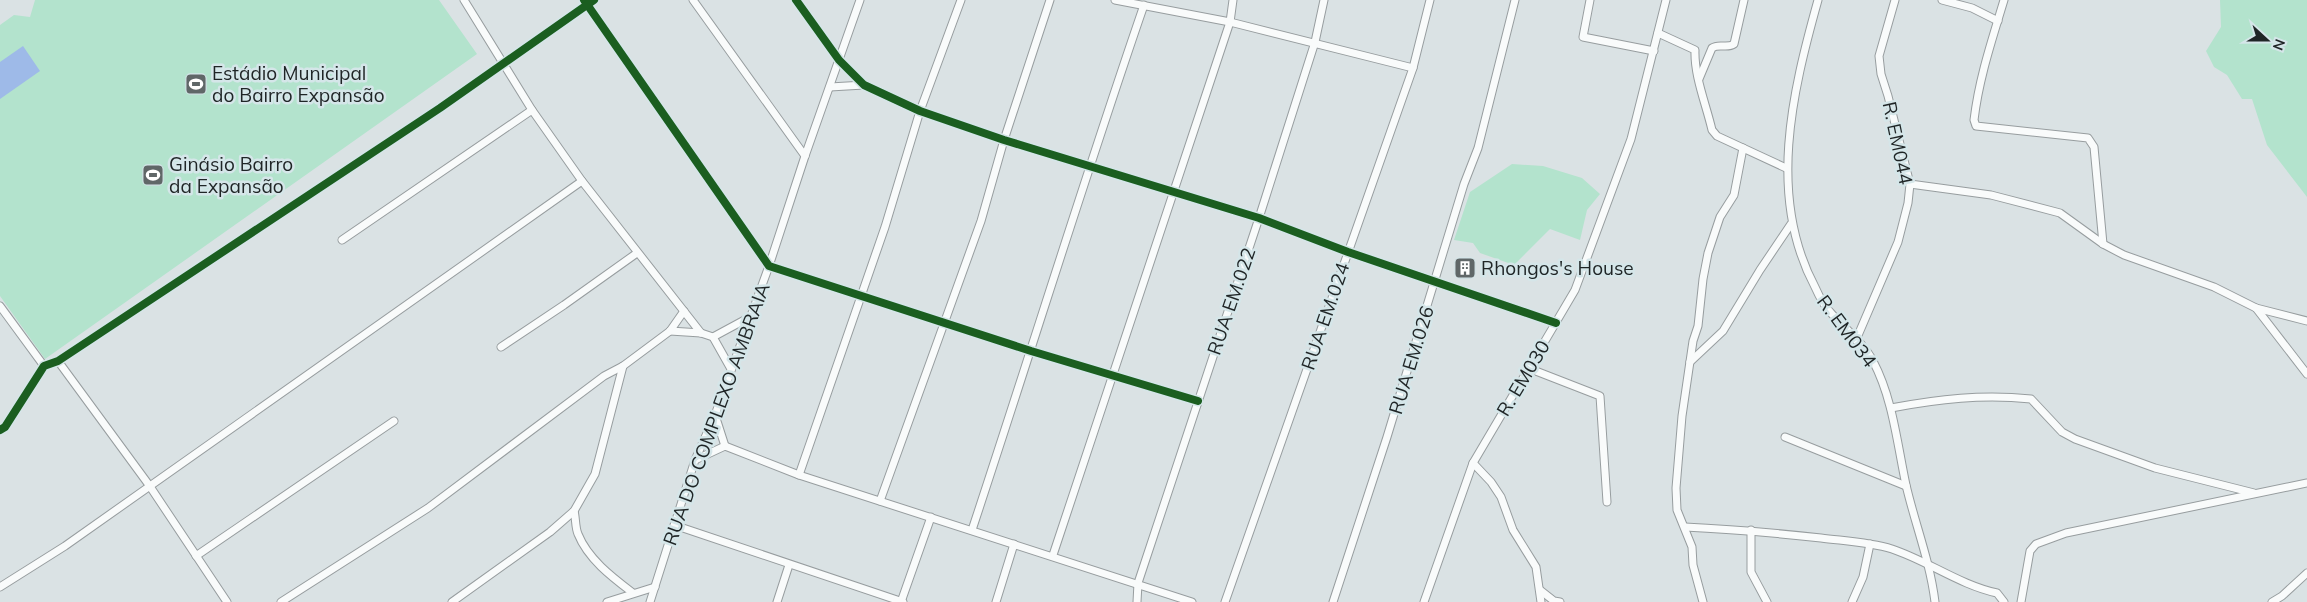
<svg xmlns="http://www.w3.org/2000/svg" width="2307" height="602" font-family="Mulish,sans-serif">
	<style>
		.green { fill: #b3e3cd }
		.water { fill: #9ebae8 }
		.lines { fill: none; stroke-linecap: round; stroke-linejoin: round }
		.minor-casing { stroke: #979d9f; stroke-width: 9 }
		.minor { stroke: #f9fbfb; stroke-width: 7 }
		.cycleway-casing { stroke: #d5e6e9; stroke-width: 11 }
		.cycleway { stroke: #1b5e20; stroke-width: 8 }
		.labels { text-anchor: middle; stroke-width: 5; stroke-linejoin: round; paint-order: stroke }
		.poi-label { font-size: 19px; fill: #1f2526; stroke: #d5e6e9; text-anchor: start }
		.street-label { font-size: 19px; fill: #1f2526; stroke: #d5e6e9 }
	</style>
	<rect width="100%" height="100%" fill="#dae2e4"/>
	<g class="green">
		<path d="M35,0h404l38,54 -432,305 -45,-63v-271l14,-10 16,2z"/>
		<path d="M2220,0h87v197l-40,-52 -15,-46h-10l-15,-24 -13,-8 -8,-16 15,-24z"/>
		<path d="M1512,164l31,2 39,12 18,16 -13,16 -7,30 -30,-11 -36,36 -34,-12 -7,-10 -19,-3 16,-48z"/>
	</g>
	<path class="water" d="M23,46l17,25 -40,28v-37z"/>
	<g class="lines">
		<g class="minor-casing">
			<g id="minor">
				<path d="M464,0l68,110 50,71 119,152"/>
				<path d="M584,0l185,266 262,85 167,50"/>
				<path d="M693,0l112,156"/>
				<path d="M796,0l43,60 25,25 56,26 84,29 255,78 89,34 208,71"/>
				<path d="M1115,0l115,22 183,46"/>
				<path d="M1590,0l-7,37 71,14"/>
				<path d="M1818,0c-26,93 -51,197 -3,287 4,9 9,19 16,26 13,15 33,30 42,48 20,38 24,82 33,124 9,39 24,76 29,117"/>
				<path d="M1942,0l30,8 26,13"/>
				<path d="M2004,0c-12,40 -25,78 -30,120l2,6 112,12 6,9 9,97"/>
				<path d="M1658,33l37,17c-1,26 11,54 17,80l5,6 69,32"/>
				<path d="M1699,79l13,-31c7,-5 15,1 22,-4l10,-44"/>
				<path d="M830,87l34,-2"/>
				<path d="M1910,184l81,11 69,18 43,31 21,11 90,32 42,21 51,66"/>
				<path d="M342,240l190,-130"/>
				<path d="M0,306l44,60"/>
				<path d="M2256,308l51,13"/>
				<path d="M670,331l31,2 12,4 18,32"/>
				<path d="M713,337l37,-20"/>
				<path d="M1856,340l42,-98 10,-39 2,-19 -22,-88 -7,-22 -2,-18 16,-56"/>
				<path d="M501,347l63,-42 73,-52"/>
				<path d="M58,361l91,124 78,117"/>
				<path d="M1690,362l33,-31 37,-61 31,-46"/>
				<path d="M1528,368l72,28 7,106"/>
				<path d="M1891,408c48,-9 91,-14 140,-9l31,33 13,7 80,29 99,25"/>
				<path d="M715,415l10,31"/>
				<path d="M0,430l5,-3 39,-61 14,-5 382,-253 154,-108"/>
				<path d="M1785,437l121,49"/>
				<path d="M695,460l30,-14 74,29 393,127"/>
				<path d="M799,475l86,-248 35,-116 41,-111"/>
				<path d="M880,501l101,-280 23,-81 46,-140"/>
				<path d="M574,511c2,7 1,16 4,23 10,25 34,43 55,59"/>
				<path d="M674,525l229,77"/>
				<path d="M1685,527c45,2 90,6 136,11 23,3 48,4 71,11 36,12 68,36 105,44l7,9"/>
				<path d="M972,530c58,-175 112,-351 172,-525"/>
				<path d="M1751,530v42l16,30"/>
				<path d="M1053,555l177,-533 3,-22"/>
				<path d="M196,556l198,-135"/>
				<path d="M0,587l65,-41 517,-365"/>
				<path d="M1540,590l14,11 6,1"/>
				<path d="M281,602l147,-94 176,-132 19,-10 47,-35 14,-20"/>
				<path d="M452,602l98,-70 24,-21 21,-37 28,-108"/>
				<path d="M607,602l48,-15"/>
				<path d="M650,602l45,-142 20,-45 54,-149 36,-110 55,-156"/>
				<path d="M777,602l12,-37"/>
				<path d="M901,602l30,-85"/>
				<path d="M996,602l18,-58"/>
				<path d="M1137,602l1,-19 121,-365 56,-176 9,-42"/>
				<path d="M1225,602l188,-534 17,-68"/>
				<path d="M1333,602l54,-165 77,-253 14,-36 37,-148"/>
				<path d="M1424,602l49,-139"/>
				<path d="M1541,602l-5,-35 -23,-37 -12,-33 -10,-15 -18,-19 102,-173 56,-151 35,-139"/>
				<path d="M1703,602l-10,-37 -1,-18 -15,-37 -1,-22 6,-72 11,-75 5,-15 5,-47 5,-26 12,-36 14,-22 9,-47"/>
				<path d="M1852,602l11,-25 7,-33"/>
				<path d="M2021,602l9,-51 6,-7 30,-11 241,-50"/>
				<path d="M2272,602l10,-6 25,-23"/>
			</g>
		</g>
		<use href="#minor" class="minor"/>
		<g class="cycleway-casing">
			<g id="cycleway">
				<path d="M584,0l185,266 262,85 167,50"/>
				<path d="M796,0l43,60 25,25 56,26 84,29 255,78 89,34 208,71"/>
				<path d="M0,430l5,-3 39,-61 14,-5 382,-253 154,-108"/>
			</g>
		</g>
		<use href="#cycleway" class="cycleway"/>
	</g>
	<defs>
		<g id="stadium-square" transform="scale(1.125)"><rect x="-9" y="-9" width="18" height="18" rx="4" fill="#606768" stroke="#d5e6e9"/><path d="M0-5a6.5 5 0 1 0 0 10a6.5 5 0 1 0 0-10ZM-3.5-1.8h7v3.6h-7Z" fill="#fff"/></g>
		<g id="building-square" transform="scale(1.125)"><rect x="-9" y="-9" width="18" height="18" rx="4" fill="#606768" stroke="#d5e6e9"/><path d="M-4-6H4V6H1V3H-1V6H-4ZM-2.5-4.3h1.7v1.8h-1.7ZM.8-4.3h1.7v1.8H.8ZM-2.5-1h1.7V.8h-1.7ZM.8-1h1.7V.8H.8Z" fill="#fff"/></g>
	</defs>
	<g fill-rule="evenodd">
		<use href="#stadium-square" x="196" y="84"/>
		<use href="#stadium-square" x="153" y="175"/>
		<use href="#building-square" x="1465" y="268"/>
	</g>
	<g class="labels">
		<g class="poi-label">
			<text x="212" y="80">Estádio Municipal<tspan x="212" dy="22">do Bairro Expansão</tspan></text>
			<text x="169" y="171">Ginásio Bairro<tspan x="169" dy="22">da Expansão</tspan></text>
			<text x="1481" y="275">Rhongos's House</text>
		</g>
		<g class="street-label">
			<text transform="translate(1898 143) rotate(78)" y="7">R. EM044</text>
			<text transform="translate(1231 301) rotate(-71)" y="7">RUA EM.022</text>
			<text transform="translate(1325 316) rotate(-71)" y="7">RUA EM.024</text>
			<text transform="translate(1847 331) rotate(53)" y="7">R. EM034</text>
			<text transform="translate(1411 360) rotate(-73)" y="7">RUA EM.026</text>
			<text transform="translate(1523 378) rotate(-59)" y="7">R. EM030</text>
			<text transform="translate(716 414) rotate(-70)" y="7">RUA DO COMPLEXO AMBRAIA</text>
		</g>
	</g>
	<g transform="translate(2267 40) rotate(111)" stroke="#d5e6e9" stroke-width="4" paint-order="stroke">
	<path d="M0-4L9 19L0 12L-9 19Z" fill="#1f2526"/>
	<text y="-8" font-size="14" font-weight="bold" text-anchor="middle" fill="#1f2526">N</text>
	</g>
</svg>
